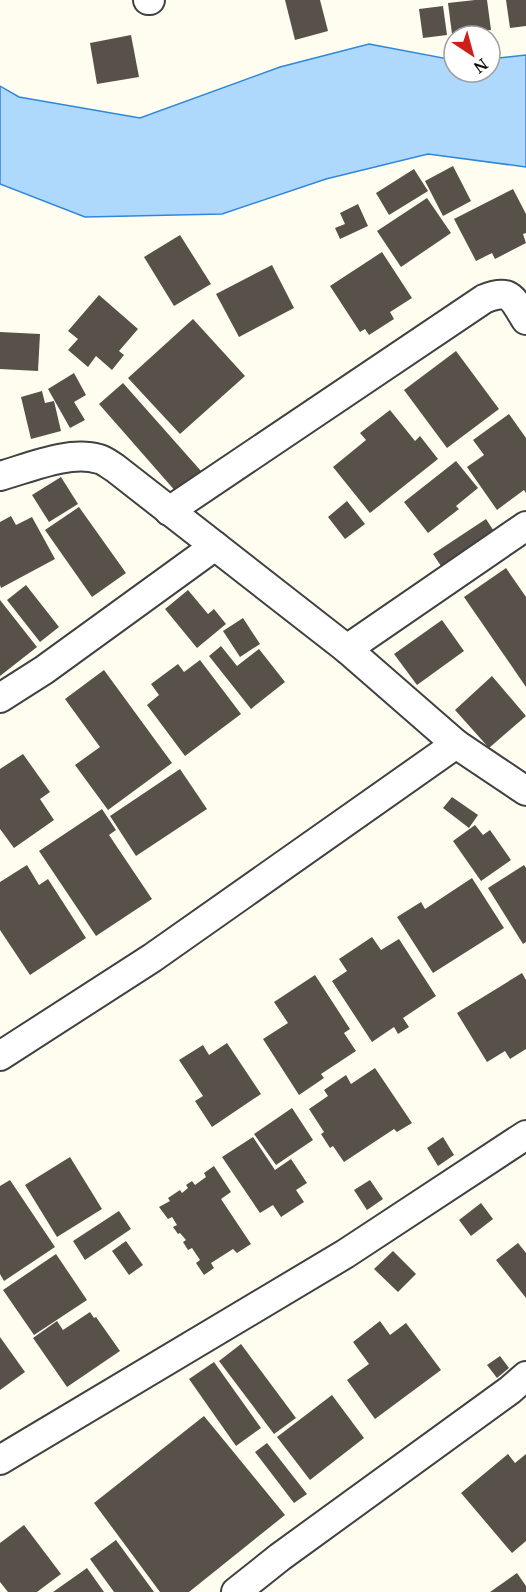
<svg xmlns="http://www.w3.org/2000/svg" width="526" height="1592" font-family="'Noto Serif',serif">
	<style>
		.water { fill: #afd9fc; stroke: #2f87da; stroke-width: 1.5 }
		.building { fill: #58514a }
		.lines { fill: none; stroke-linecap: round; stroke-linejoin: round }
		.minor-casing { stroke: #414141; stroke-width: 32 }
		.minor { stroke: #fff; stroke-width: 28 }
	</style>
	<rect width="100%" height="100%" fill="#fffdf0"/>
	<path class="water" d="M369,44l85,16v12h36v-13l36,-4v112l-98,-13 -102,25 -104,35 -137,3 -85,-33v-98l19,11 121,21 140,-51z"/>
	<g class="building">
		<path d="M285,0h35l8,31 -33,9z"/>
		<path d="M475,0h12l4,30 -39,4 -4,-31z"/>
		<path d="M506,0h20v26l-16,2z"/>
		<path d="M443,6l4,29 -24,3 -4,-29z"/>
		<path d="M131,35l8,42 -42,7 -7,-41z"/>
		<path d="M453,166l18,35 -28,15 -18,-35z"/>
		<path d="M414,169l14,22 -39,24 -13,-22z"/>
		<path d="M513,189l13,25v19l-3,1 3,9 -31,16 -3,-6 -16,8 -22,-42z"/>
		<path d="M427,198l24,35 -50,34 -24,-36z"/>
		<path d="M358,204l10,22 -28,13 -5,-11 10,-4 -5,-11z"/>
		<path d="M180,235l31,49 -37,22 -30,-49z"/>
		<path d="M382,252l30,46 -22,14 4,7 -25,16 -4,-6 -5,3 -30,-46z"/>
		<path d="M272,265l22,43 -55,29 -23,-43z"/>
		<path d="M99,295l39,34 -19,22 5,4 -12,15 -16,-14 -8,11 -20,-17 10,-11 -10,-8z"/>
		<path d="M193,319l52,57 -65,58 -52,-56z"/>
		<path d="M0,332l40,2 -2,37 -38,-2z"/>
		<path d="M456,351l43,58 -52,39 -43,-58z"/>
		<path d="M74,373l12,22 -12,7 11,18 -15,8 -22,-39z"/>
		<path d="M123,383l78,88 -24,22 -78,-89z"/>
		<path d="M42,391l3,12 9,-2 7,30 -30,8 -10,-42z"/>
		<path d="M390,410l25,31 5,-5 18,23 -68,54 -37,-46 33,-27 -6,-7z"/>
		<path d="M509,414l17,24v55l-2,-3 -27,20 -30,-43 17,-12 -11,-15z"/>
		<path d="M456,461l22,27 -22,18 3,3 -31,24 -24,-31z"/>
		<path d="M61,477l17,27 -29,18 -17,-27z"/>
		<path d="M347,501l18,23 -20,15 -17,-22z"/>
		<path d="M79,507l47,66 -34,24 -47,-67z"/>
		<path d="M11,516l5,9 16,-8 23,42 -54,29 -1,-3v-63z"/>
		<path d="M486,519l11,17 -52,36 -12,-18z"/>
		<path d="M506,568l20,29v90l-62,-90z"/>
		<path d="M26,585l33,42 -19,15 -33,-42z"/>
		<path d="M188,590l20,24 6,-5 12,15 -29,24 -32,-39z"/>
		<path d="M0,600l37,47 -37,29z"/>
		<path d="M243,618l17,26 -20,13 -17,-26z"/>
		<path d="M442,620l22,31 -47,34 -23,-31z"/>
		<path d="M221,646l16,20 22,-17 26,33 -34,27 -42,-53z"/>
		<path d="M200,660l41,54 -56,42 -38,-51 12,-10 -8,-11 27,-20 6,8z"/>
		<path d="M104,670l68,93 -64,47 -33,-45 25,-18 -35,-48z"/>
		<path d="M492,676l34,40 -37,32 -34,-38z"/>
		<path d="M23,754l27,38 -10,7 14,21 -40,28 -14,-19v-60z"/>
		<path d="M180,769l27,40 -71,47 -26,-40z"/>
		<path d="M452,797l26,18 -9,13 -26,-20z"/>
		<path d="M102,809l14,21 -7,5 43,64 -56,37 -57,-85z"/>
		<path d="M475,825l8,10 7,-5 21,30 -30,21 -28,-40z"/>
		<path d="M27,865l12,20 9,-6 38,59 -56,37 -30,-45v-48z"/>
		<path d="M524,865l2,3v74l-3,2 -35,-56z"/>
		<path d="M472,878l32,50 -71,45 -36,-56 24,-15 4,7z"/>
		<path d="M372,937l9,13 18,-11 37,57 -33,22 6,9 -11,7 -4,-7 -22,15 -40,-61 15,-10 -8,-12z"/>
		<path d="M522,973l4,7v69l-16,10 -5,-8 -18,11 -30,-49z"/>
		<path d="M315,975l35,54 -6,4 12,18 -35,23 3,4 -25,17 -36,-56 25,-16 -14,-21z"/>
		<path d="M227,1043l34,51 -49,33 -17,-26 8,-5 -24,-36 24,-15 6,10z"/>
		<path d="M375,1068l37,55 -15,9 -3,-3 -50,33 -11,-16 -3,2 -9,-14 3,-2 -15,-23 19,-13 -4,-6 22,-15 5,9z"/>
		<path d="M292,1108l21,32 -37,25 -22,-31z"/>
		<path d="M253,1137l22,33 16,-11 16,24 -11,7 8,12 -23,15 -8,-12 -13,8 -38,-56z"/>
		<path d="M443,1137l11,18 -16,11 -11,-18z"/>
		<path d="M70,1157l32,52 -45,28 -32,-52z"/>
		<path d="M214,1166l17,26 -10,7 30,45 -14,9 -4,-4 -22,14 3,5 -10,7 -8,-12 4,-3 -8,-12 -4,2 -5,-8 3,-2 -6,-7 -2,1 -5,-7 4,-2 -5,-8 -4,2 -9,-12 11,-6 -2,-3 12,-8 2,3 6,-5 -2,-3 6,-4 3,4 11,-8 -2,-4z"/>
		<path d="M10,1180l45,67 -51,34 -4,-7v-88z"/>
		<path d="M370,1180l13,19 -16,11 -13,-20z"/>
		<path d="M481,1203l12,16 -22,17 -12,-16z"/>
		<path d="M119,1211l12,18 -46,31 -12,-19z"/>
		<path d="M126,1241l17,24 -14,10 -17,-24z"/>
		<path d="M518,1243l8,10v45l-30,-38z"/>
		<path d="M393,1251l23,23 -18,18 -24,-23z"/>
		<path d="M56,1254l31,46 -53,35 -31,-45z"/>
		<path d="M90,1312l4,6 2,-1 24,34 -53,36 -34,-49 24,-17 6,9z"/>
		<path d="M380,1321l10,14 16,-12 35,47 -66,49 -28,-39 22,-16 -16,-22z"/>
		<path d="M0,1337l25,35 -25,18z"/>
		<path d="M241,1344l55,74 -22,16 -55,-73z"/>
		<path d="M500,1356l9,12 -12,10 -10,-13z"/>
		<path d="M214,1362l47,66 -25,18 -47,-67z"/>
		<path d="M332,1395l32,43 -54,42 -33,-43z"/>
		<path d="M204,1416l81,99 -96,77h-29l-66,-89z"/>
		<path d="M267,1443l40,51 -13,9 -39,-51z"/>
		<path d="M508,1454l7,9 11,-9v87l-14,12 -51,-60z"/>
		<path d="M24,1525l37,49 -24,18h-29l-8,-10v-39z"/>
		<path d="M116,1540l38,52h-40l-24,-33z"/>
		<path d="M87,1568l17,24h-51z"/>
		<path d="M517,1573l9,13v6h-36z"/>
	</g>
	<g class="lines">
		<g class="minor-casing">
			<g id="minor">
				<path d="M148,0h2"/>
				<path d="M0,476c29,-8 69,-26 99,-17 5,1 11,6 16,9l232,181 109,95 70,47"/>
				<path d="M169,511l315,-212c27,-11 28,-1 42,21"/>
				<path d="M347,649l179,-123"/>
				<path d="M0,698l44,-28 171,-124"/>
				<path d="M0,1056l152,-98 304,-214"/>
				<path d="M0,1460l345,-206 181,-119"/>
				<path d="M236,1592l44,-35 230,-167 16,-14"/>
			</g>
		</g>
		<use href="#minor" class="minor"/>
	</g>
	<g transform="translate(472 54) rotate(144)"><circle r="28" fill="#ffffff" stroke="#9f9f9f" stroke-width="1.5"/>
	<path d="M0-4.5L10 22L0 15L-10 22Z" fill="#cc2019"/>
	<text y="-9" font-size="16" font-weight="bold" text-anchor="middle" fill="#0e0e0e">N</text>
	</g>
</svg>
